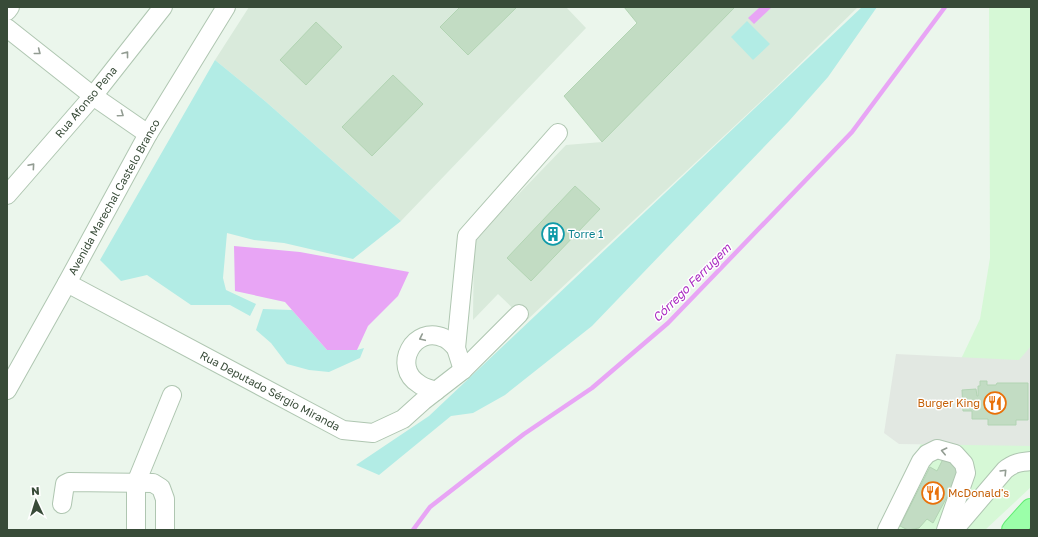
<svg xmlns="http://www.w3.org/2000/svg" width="1038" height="537" font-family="'Golos Text',sans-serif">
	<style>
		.residential { fill: #d9eadb }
		.commercial { fill: #d6f8d6 }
		.green { fill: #b2ece5 }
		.parking { fill: #e2e8e2 }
		.water { fill: #e8a5f5 }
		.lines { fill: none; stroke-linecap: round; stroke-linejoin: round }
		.stream { stroke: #e8a5f5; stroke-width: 4.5 }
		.building { fill: #c2dcc3; stroke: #b2d4b3 }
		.minor-casing { stroke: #afc6b1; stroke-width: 20 }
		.major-casing { stroke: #63ec75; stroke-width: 24 }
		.minor { stroke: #fff; stroke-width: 18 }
		.major { stroke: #9bffa9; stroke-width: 22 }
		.oneway { stroke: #929c92 }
		.labels { text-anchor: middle; stroke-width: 3; stroke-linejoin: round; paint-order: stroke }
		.street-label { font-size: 11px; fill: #384b38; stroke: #fff }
		.culture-label { font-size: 11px; fill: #0d838f; stroke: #fff; text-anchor: start }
		.food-label { font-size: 11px; fill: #c56008; stroke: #fff; text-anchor: end }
		.water-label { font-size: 12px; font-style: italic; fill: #a928c0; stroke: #fff }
	</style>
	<rect width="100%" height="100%" fill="#ebf6ec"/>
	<g class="residential">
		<path d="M249,7h317l20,21 -185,193 -136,-120 -50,-41z"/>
		<path d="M735,7h123l-85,83 -247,231 -28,-27 -25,26 1,-80 92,-95 36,-3z"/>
	</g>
	<path class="commercial" d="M989,7h42v480l-46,43h-105l100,-211 10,-61z"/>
	<g class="green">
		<path d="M862,7h15l-49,70 -39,44 -197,205 -87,69 -32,18 -22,3 -72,59 -23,-10 73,-49z"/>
		<path d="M747,21l23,23 -17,16 -22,-23z"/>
		<path d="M215,60l50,41 136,120 -48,38 -69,-16 -30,-3 -27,-7 -4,45 3,12 30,14 -6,12 -20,-11h-39l-44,-30 -26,6 -21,-21z"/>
		<path d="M263,309l29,1 35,40h30l7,-2 -4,10 -31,14 -20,-2 -22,-6 -16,-21 -15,-13z"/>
	</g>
	<path class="parking" d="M1031,346v100l-132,-2 -15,-11 12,-79 123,6z"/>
	<g class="water">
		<path d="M760,7h12l-18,17 -6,-6z"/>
		<path d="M234,246l66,6 109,20 -11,24 -30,30 -11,24h-30l-42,-48 -50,-11z"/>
	</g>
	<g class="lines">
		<path class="stream" d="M413,530l17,-23 94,-73 68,-46 76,-65 184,-191 93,-125"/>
	</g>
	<g class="building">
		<path d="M460,7h57l-49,48 -28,-28z"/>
		<path d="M624,7h111l-133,135 -38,-46 73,-73z"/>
		<path d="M316,22l26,25 -36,38 -26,-25z"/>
		<path d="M393,75l30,29 -51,52 -30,-29z"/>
		<path d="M575,186l25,23 -69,72 -24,-23z"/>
		<path d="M980,381h7v4h9l1,-2h31v37h-12v5h-28v-6h-16v-8h-9l-1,-21 14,-1 1,7h1v-10h2z"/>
		<path d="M943,459l19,10 -29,54 -6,-4 -8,9 -11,2 -8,-4 30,-59 7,4z"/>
	</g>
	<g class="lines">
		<g class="minor-casing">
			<g id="minor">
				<path d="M7,11l3,-4"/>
				<path d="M7,28l86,68 55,38"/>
				<path d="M7,195l86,-99 70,-89"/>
				<path d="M67,283l276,147 30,3 30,-14 20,-18 40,-31 56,-56"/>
				<path d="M463,370l-7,-22 11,-112 91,-103"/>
				<path d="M7,390l60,-107 81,-149 78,-127"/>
				<path d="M436,391c-5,-2 -12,-3 -17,-7 -28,-17 -5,-60 25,-46 5,2 9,7 12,10"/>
				<path d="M62,504l3,-20 4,-2 84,1 8,5 4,11v31"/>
				<path d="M136,530v-47l36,-88"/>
				<path d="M887,530l34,-69 6,-7 10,-5 18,5 9,10 2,9 -20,57"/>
				<path d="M948,530l11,-6 46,-54c8,-7 15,-8 26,-9"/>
			</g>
		</g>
		<g class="major-casing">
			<path id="major" d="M1013,530l18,-20"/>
		</g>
		<use href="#minor" class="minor"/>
		<use href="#major" class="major"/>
	</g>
	<defs><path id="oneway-chevron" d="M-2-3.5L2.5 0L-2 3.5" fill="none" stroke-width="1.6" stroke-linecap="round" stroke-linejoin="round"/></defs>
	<g class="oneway">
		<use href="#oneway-chevron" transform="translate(38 52) rotate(38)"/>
		<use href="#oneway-chevron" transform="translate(126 54) rotate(-52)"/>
		<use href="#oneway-chevron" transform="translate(121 114) rotate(35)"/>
		<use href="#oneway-chevron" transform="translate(32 166) rotate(-49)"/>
		<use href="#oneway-chevron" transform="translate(422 338) rotate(155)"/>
		<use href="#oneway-chevron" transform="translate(944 451) rotate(-167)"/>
		<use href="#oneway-chevron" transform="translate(1004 472) rotate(-46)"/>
	</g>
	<defs>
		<g id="building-ring" transform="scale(1.15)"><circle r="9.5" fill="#fff" stroke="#0f9aa8" stroke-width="1.5"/><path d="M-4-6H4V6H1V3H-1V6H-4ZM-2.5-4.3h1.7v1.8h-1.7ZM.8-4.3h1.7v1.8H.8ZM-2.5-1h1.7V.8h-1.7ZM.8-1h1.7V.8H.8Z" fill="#0f9aa8"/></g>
		<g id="restaurant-ring" transform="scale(1.15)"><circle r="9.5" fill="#fff" stroke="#e8710a" stroke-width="1.5"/><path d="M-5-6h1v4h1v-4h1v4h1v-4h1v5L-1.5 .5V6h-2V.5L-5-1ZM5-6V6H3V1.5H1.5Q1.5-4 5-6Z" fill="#e8710a"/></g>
	</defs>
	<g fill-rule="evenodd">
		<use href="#building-ring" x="553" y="234"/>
		<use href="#restaurant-ring" x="995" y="403"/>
		<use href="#restaurant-ring" x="933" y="493"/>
	</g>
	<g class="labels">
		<g class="street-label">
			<text transform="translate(86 102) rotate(-50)" y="4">Rua Afonso Pena</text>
			<text transform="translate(114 197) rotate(-61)" y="4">Avenida Marechal Castelo Branco</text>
			<text transform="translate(270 391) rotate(28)" y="4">Rua Deputado Sérgio Miranda</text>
		</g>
		<g class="culture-label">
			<text x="568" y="238">Torre 1</text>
		</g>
		<g class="food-label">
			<text x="980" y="407">Burger King</text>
			<text x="948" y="497" text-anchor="start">McDonald's</text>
		</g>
		<g class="water-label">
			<text transform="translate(692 283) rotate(-45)" y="4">Córrego Ferrugem</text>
		</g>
	</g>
	<rect width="1038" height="537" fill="none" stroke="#384b38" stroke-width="16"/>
	<g transform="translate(36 501) rotate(356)" stroke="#ffffff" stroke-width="3" paint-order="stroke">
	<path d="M0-3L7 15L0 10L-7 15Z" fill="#384b38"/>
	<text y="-6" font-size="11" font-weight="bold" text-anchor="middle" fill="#384b38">N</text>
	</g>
</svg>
